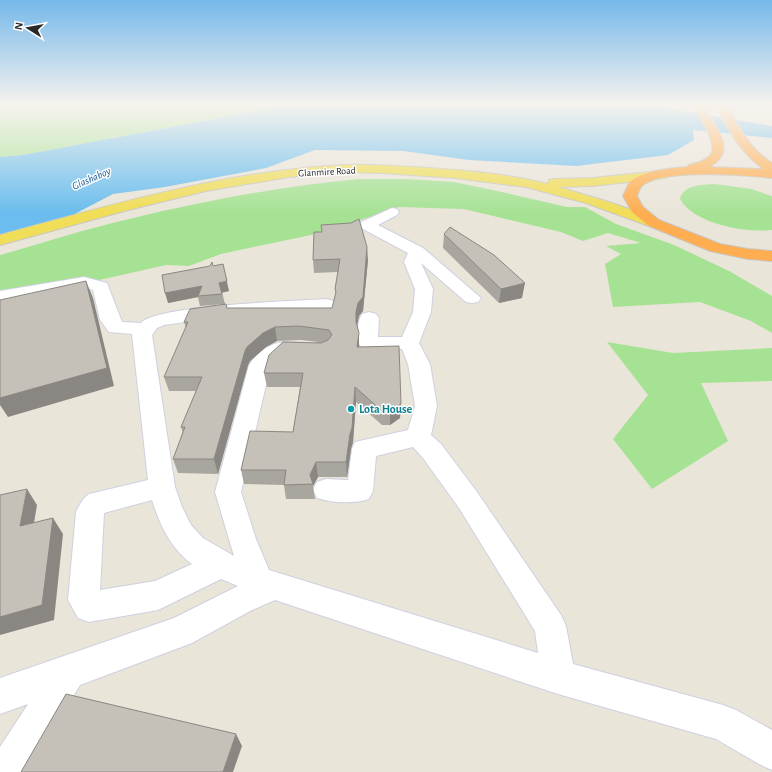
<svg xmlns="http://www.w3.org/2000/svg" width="772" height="772" font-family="'Alegreya Sans',sans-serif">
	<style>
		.green { fill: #a6e294 }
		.water { fill: #6abdee }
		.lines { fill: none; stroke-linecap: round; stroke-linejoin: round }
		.minor-casing { stroke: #ced0e1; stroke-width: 2 }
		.major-casing { stroke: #c7c7c7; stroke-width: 2 }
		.highway-casing { stroke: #c7c7c7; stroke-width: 2 }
		.minor { fill: #fff; fill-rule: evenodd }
		.major { fill: #f0dd58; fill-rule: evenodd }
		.highway { fill: #feae50; fill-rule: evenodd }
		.wall { fill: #a9a69f }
		.shaded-wall { fill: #8a8782 }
		.building { fill: #c5c1b9; stroke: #8a8782 }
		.culture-dot { fill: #0f9aa8; stroke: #fff; stroke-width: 1.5 }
		.labels { text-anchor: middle; stroke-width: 3; stroke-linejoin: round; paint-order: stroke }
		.far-street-label { font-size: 10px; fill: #282828; stroke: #fff }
		.far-water-label { font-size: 11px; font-style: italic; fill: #0d5896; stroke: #fff }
		.culture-label { font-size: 12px; font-weight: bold; fill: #0d838f; stroke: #fff; text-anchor: start }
	</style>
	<rect width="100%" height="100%" fill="#eae5d9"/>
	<g class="green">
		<path d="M0,105h290l-267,50 -23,2z"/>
		<path d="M359,179h47l48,3 48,10 65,15h18l31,17 58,21 55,26 43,25v37l-21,-12 -51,-19 -87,5 -8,-43 16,-10 -15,-8 35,-3 -33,-10 -25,8 -22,-9 -97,-23 -65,-2 -74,25 -104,22 -32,12 -23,-1 -53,12 -70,15 -43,15v-52c43,-12 85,-26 129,-36 75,-18 152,-33 230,-40z"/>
		<path d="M715,184l36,5 21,7v34c-27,3 -78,-6 -92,-31 4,-15 22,-14 35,-15z"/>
		<path d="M607,342l66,11 99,-5v33l-71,2 27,58 -76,48 -39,-50 35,-44z"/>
	</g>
	<path class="water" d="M290,105h358l124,21v12l-79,-8 1,10 -26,15 -92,11 -107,-6 -66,-9 -88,-1 -49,18 -101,19 -52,7 -48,25 -65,17v-79l23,-2z"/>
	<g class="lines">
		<g class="minor-casing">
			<path id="minor" d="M392,208l5,1 2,3 -2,3 -19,10 45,23 58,50 -3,4 -6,1 -6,-1 -45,-39 12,26 -2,23 -12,31 11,21 7,42 -6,29 10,9 36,48 84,123 5,11 7,38 150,41 13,5 36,20v40l-13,-6 -43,-25 -158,-45 -283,-94 -23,10 -60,33 -112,42 -52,87h-28v-25l28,-43 -28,10v-36l174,-60 64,-32 -17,-7 -63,31 -69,12 -11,-4 -10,-18 8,-88c4,-8 6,-13 13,-18l59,-14 -16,-146 -23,-2 -9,-12 -7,-30 -10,-3 -83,14v-10l84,-14 23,6 15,39 19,1c14,-18 157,-22 186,-24l7,2 2,4 -2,4 -7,2 -93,4 -70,10 -7,3 -5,7 23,152 7,20 9,18 12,13 31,18 -19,-64 34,-127c12,-19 31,-27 52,-21l3,4 -3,4 -16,2 -15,14 -29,124 15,47 13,31 269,83 -3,-22 -76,-123 -36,-50 -10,-11 -37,9 -3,35 -4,8c-15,5 -37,4 -52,-1l-4,-8 4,-8 9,-3 22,1 4,-31 3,-7 53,-12 7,-24 -7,-42 -6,-15h-34l-7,-2c-5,-7 -4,-26 1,-33l7,-2 7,2 3,4 -1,19h24l11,-25 2,-23 -11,-27 4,-9 -47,-25 -3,-3 3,-3zM152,500c8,25 18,48 40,64l-37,17 -55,9 4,-77z"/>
		</g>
		<g class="major-casing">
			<path id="major" d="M342,165c24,-1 49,1 73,2 45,3 90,6 133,17l1,-4 5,-1 38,-1 68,-7 5,1 2,3 -2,3 -73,8 -33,1 53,16 47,17 3,3 -3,3 -5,2 -5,-2 -63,-23 -60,-16 -71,-9 -73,-5 -40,-1 -53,5 -83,14 -78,19 -128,35v-10c112,-30 225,-64 342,-70z"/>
		</g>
		<g class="highway-casing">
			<path id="highway" d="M693,105h10c12,21 36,46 6,62l55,2c-23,-15 -37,-40 -47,-64h10c11,22 24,45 45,58v15c-25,-3 -115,-10 -131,9 -2,2 -3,7 -4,9l6,11 16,13 61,24 28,5 24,2v10l-24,-2 -38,-8 -61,-25 -17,-14 -9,-16c2,-4 4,-10 7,-14 12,-11 41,-14 57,-15l2,-2c7,-2 17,-4 22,-11 7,-10 -13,-39 -18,-49z"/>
		</g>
		<use href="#minor" class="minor"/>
		<use href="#major" class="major"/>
		<use href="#highway" class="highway"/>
	</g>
	<g class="wall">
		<path d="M314,232l54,28 -5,51 -4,5 -2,9 2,22 42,57 -1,14 -10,7h-8l-26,-23 -3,40 -2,7 -4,28h-29l-5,9 2,13h-29l-2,-14 -40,-1 -3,-14 52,-38 7,-45h-33l-3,-14 54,-31 -17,-2 -24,1 -11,6 -16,14 -2,4 -30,109 -40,-1 -5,-14 10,-26 -2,-6 15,-36h-27l-5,-14 22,-49 -2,-6 39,-18 -23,2 -2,-9 -30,6 45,-37 16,25 -7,1 3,12 2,4h105l4,-13 -1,-6 3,-17 -24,1 -1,-13z"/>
		<path d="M444,234l78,64 -23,5 -56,-55z"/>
	</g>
	<g class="shaded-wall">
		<path d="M367,247l1,13 -5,51 -4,5 -2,10 -1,-4v-10z"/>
		<path d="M223,264l6,27 -8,2 -2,-10z"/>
		<path d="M86,281l7,17 21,88 -106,31 -8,-12v-7z"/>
		<path d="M525,283l-3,15 -23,5 2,-14z"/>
		<path d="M202,286l-4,10v1l-30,6 -3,-10z"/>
		<path d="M275,327l2,14 -11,6 -16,14 -2,4 -30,109 -4,-15 31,-108 2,-4 16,-14z"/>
		<path d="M359,333v14h-2z"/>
		<path d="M355,387l1,15 -3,40 -2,7 -4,28 -1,-15z"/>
		<path d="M401,404l-1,14 -10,7v-14z"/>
		<path d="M316,462l2,15 -5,9 -3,-11z"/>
		<path d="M27,489l10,16 -6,36 -11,-15z"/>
		<path d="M53,518l10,16 -9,86 -54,15v-18z"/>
		<path d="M236,734l6,12 -9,26h-10z"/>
	</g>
	<g class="building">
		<path d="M359,219l8,28 -4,50 -5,6 -2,9v10l3,11 -2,14 42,-1 2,58 -11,7h-8l-27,-24 -3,41 -2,6 -4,28h-30l-6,13 3,9 -29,1 2,-15h-45l9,-39 43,1 10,-59h-39l5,-18 14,-13 38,1 7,-3 4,-5 -3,-5 -30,-4 -24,1 -12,6 -16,14 -2,4 -31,108h-41l12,-32h-4l21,-50h-38l24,-55h-4l6,-13 36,-5 1,4h105l4,-16 -1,-3 5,-30 -27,1 1,-28h8l-1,-7 30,-2z"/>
		<path d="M450,227l44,28 31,28 -24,6 -57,-55z"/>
		<path d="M212,262l1,4 10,-2 4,17 -8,2 3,11 -24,2 4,-10 -37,7 -3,-18 48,-9z"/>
		<path d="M86,281l21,87 -107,30v-98z"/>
		<path d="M27,489l-7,37 33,-8 -11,87 -42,12v-122z"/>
		<path d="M66,694l170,40 -13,38h-202z"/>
	</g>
	<linearGradient id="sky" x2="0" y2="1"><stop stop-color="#75b8ea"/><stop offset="0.49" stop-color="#f6f3ee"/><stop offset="1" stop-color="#f6f3ee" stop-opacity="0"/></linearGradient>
	<rect width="772" height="213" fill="url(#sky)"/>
	<circle class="culture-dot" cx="351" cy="409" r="4"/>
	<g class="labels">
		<g class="far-street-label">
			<text transform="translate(327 171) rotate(-3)" y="4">Glanmire Road</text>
		</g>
		<g class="far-water-label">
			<text transform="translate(91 178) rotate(-24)" y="4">Glashaboy</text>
		</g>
		<g class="culture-label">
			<text x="359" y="413">Lota House</text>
		</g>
	</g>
	<g transform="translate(28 28) rotate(281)" stroke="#ffffff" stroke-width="3" paint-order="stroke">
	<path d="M0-3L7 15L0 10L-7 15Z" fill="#282828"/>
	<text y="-6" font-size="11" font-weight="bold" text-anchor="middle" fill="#282828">N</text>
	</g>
</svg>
